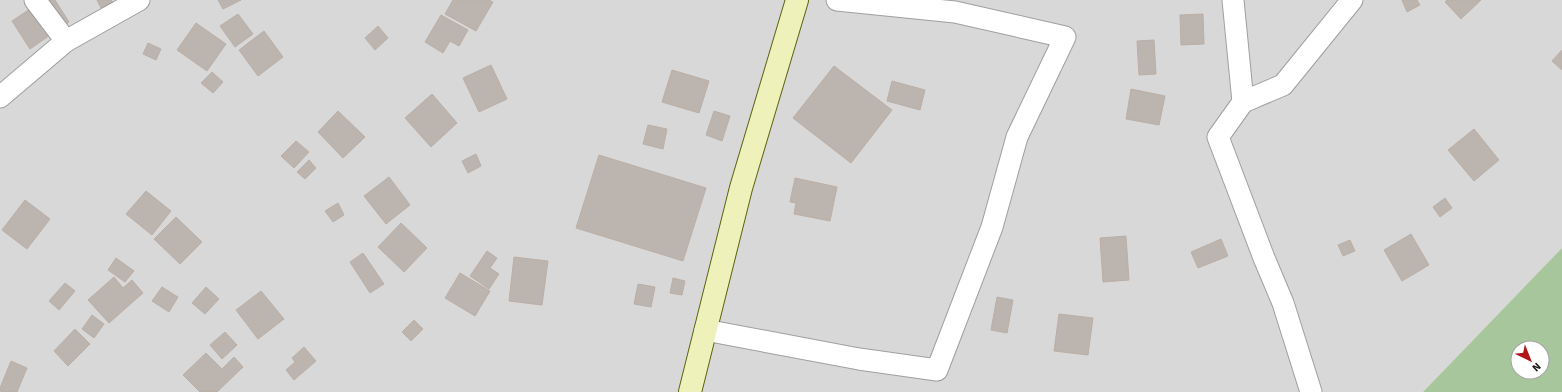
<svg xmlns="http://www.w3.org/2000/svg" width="1562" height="392" font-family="'Source Sans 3',sans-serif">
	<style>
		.residential { fill: #d9d8d8 }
		.forest { fill: #a8c69b; fill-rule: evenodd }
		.building { fill: #bbb4af; stroke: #bbafa6 }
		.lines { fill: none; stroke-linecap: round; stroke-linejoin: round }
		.street-casing { stroke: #9f9f9f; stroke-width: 23 }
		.secondary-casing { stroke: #5b6410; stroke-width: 24 }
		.street { stroke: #fff; stroke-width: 21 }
		.secondary { stroke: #eff1ba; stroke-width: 22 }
	</style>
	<rect width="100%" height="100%" fill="#ebe8e2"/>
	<path class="residential" d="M0,0h1562v248l-139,144h-1423z"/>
	<path class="forest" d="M1562,248v144h-139zM1518,348h24v24h-24z"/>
	<g class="building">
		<path d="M43,0h12l14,22 -39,27 -18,-28z"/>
		<path d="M97,0h14l2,2 -12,6z"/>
		<path d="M218,0h23l-18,9z"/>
		<path d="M453,0h36l4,2 -17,29 -31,-17z"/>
		<path d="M1402,0h15l3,5 -13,7z"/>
		<path d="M1447,0h34l-20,19 -16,-17z"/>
		<path d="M238,14l15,20 -18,13 -15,-21z"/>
		<path d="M1203,14l1,30 -23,1 -1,-30z"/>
		<path d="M441,15l27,15 -9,16 -9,-5 -7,12 -18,-11z"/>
		<path d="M196,23l30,21 -19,27 -30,-21z"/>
		<path d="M378,26l10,12 -13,12 -10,-12z"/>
		<path d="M264,31l19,26 -25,19 -19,-26z"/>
		<path d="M1154,40l2,34 -17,1 -2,-34z"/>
		<path d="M148,43l13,6 -5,11 -13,-6z"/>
		<path d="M1562,50v20l-10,-9z"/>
		<path d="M491,65l16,34 -28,13 -16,-34z"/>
		<path d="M834,66l58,44 -41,53 -58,-45z"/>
		<path d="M672,70l37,11 -10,32 -37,-11z"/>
		<path d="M212,72l11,10 -10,11 -12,-10z"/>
		<path d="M892,81l33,9 -5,20 -33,-9z"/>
		<path d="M1131,89l34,7 -6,29 -33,-6z"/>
		<path d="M432,94l25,29 -26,24 -26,-29z"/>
		<path d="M338,111l27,26 -22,21 -25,-26z"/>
		<path d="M714,111l16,5 -8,25 -16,-6z"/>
		<path d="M648,125l19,4 -4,20 -20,-5z"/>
		<path d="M1474,129l25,31 -25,21 -26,-31z"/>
		<path d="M296,141l13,11 -15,16 -13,-12z"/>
		<path d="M476,154l5,12 -13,7 -6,-12z"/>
		<path d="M599,155l107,33 -23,73 -107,-33z"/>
		<path d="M309,160l7,8 -11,11 -8,-7z"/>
		<path d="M389,177l21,28 -24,19 -22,-28z"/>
		<path d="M795,178l42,9 -7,34 -36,-7 2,-11 -6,-1z"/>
		<path d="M146,191l25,20 -19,24 -26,-21z"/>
		<path d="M1445,198l7,10 -12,9 -7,-10z"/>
		<path d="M25,200l25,19 -23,30 -25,-19z"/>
		<path d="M338,203l6,12 -11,7 -8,-11z"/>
		<path d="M176,217l26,25 -22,22 -26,-25z"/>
		<path d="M401,223l26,25 -23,24 -26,-25z"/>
		<path d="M1411,234l18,31 -27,16 -18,-31z"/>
		<path d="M1126,236l3,44 -26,2 -3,-44z"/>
		<path d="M1221,239l7,17 -30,12 -7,-16z"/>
		<path d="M1350,240l5,11 -12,5 -5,-11z"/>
		<path d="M487,251l10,7 -7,10 9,6 -10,15 -19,-13z"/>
		<path d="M363,253l21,31 -14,9 -20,-31z"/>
		<path d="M514,257l34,4 -6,44 -33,-4z"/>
		<path d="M116,258l18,13 -9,11 -17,-12z"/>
		<path d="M460,273l30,18 -15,25 -30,-18z"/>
		<path d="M114,277l9,11 9,-8 11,13 -34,30 -21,-23z"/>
		<path d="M673,278l12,3 -3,14 -12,-2z"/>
		<path d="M65,283l10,8 -16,19 -10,-9z"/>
		<path d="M638,284l17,3 -4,20 -17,-3z"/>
		<path d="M162,287l16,10 -9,15 -17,-11z"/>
		<path d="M206,287l13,12 -14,15 -13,-11z"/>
		<path d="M261,291l23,28 -26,20 -22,-29z"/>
		<path d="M997,297l16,3 -6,33 -16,-3z"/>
		<path d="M1059,314l34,4 -5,37 -34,-4z"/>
		<path d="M92,315l12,9 -10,14 -12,-9z"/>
		<path d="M414,320l9,9 -12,12 -9,-9z"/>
		<path d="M75,329l15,15 -22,22 -14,-15z"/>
		<path d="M225,332l12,13 -15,14 -12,-14z"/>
		<path d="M304,347l12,14 -22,19 -8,-10 9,-8 -3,-4z"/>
		<path d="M206,353l16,16 12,-12 9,10 -26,25h-17l-17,-17z"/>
		<path d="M11,361l16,7 -10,24h-14l-3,-1v-3z"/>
	</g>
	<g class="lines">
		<g class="street-casing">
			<g id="street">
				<path d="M1233,0l10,102 -25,35 46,121 19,45 28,89"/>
				<path d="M66,41l73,-41"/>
				<path d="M0,97l66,-56 -31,-41"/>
				<path d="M1243,102l40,-17 69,-85"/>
				<path d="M705,330l154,29 78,11 55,-143 25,-90 48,-100 -110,-25 -118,-12"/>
			</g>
		</g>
		<g class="secondary-casing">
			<path id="secondary" d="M690,392l51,-204 56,-188"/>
		</g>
		<use href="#street" class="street"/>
		<use href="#secondary" class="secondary"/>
	</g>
	<g transform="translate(1530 360) rotate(137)"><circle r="19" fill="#ffffff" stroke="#a4a4a4"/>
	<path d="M0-3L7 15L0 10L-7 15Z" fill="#b11516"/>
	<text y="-6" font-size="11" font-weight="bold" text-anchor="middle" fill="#1b1b1b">N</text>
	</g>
</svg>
